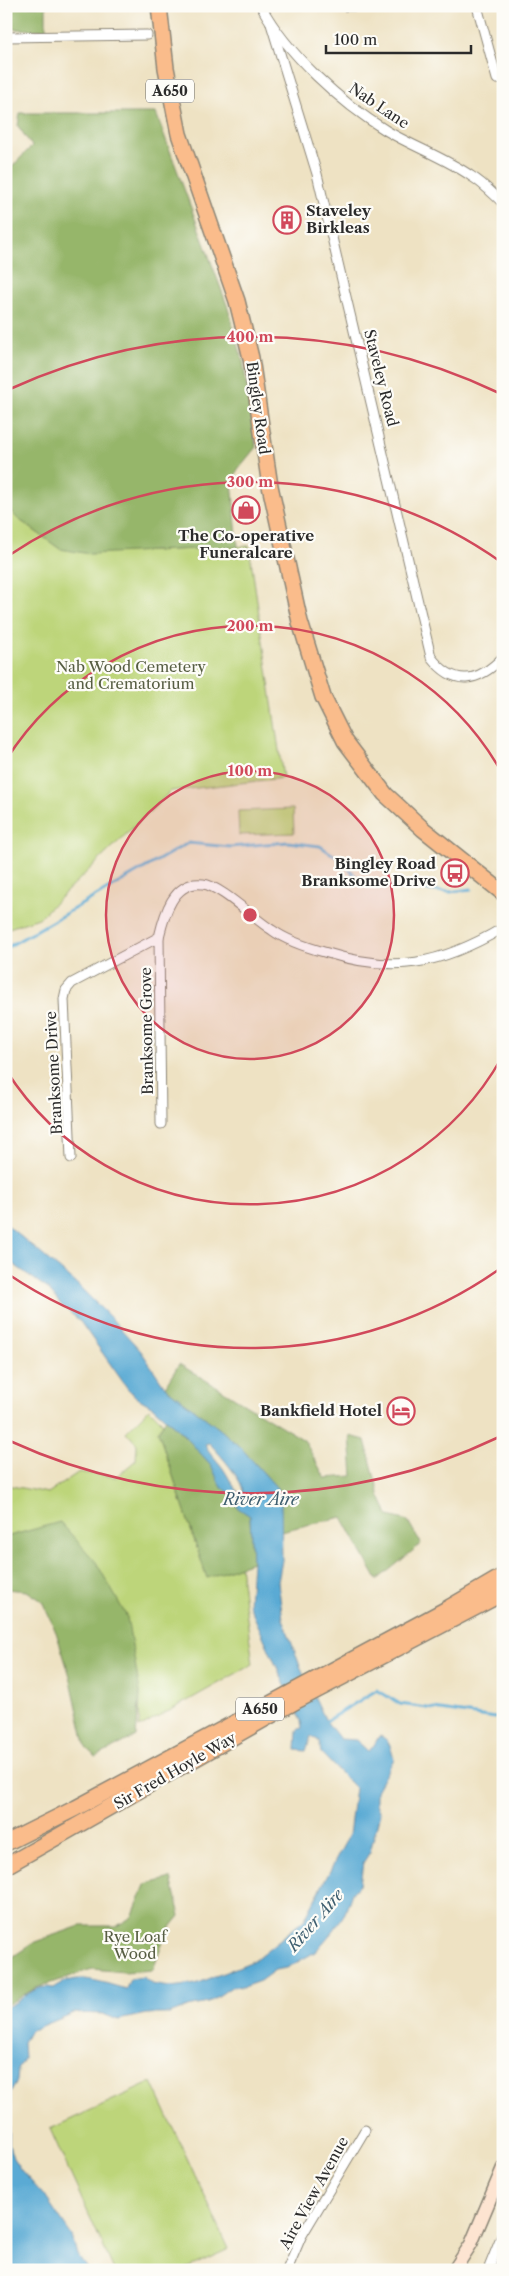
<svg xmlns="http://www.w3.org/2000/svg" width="509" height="2276" font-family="'Libre Caslon Text',serif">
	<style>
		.green { fill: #bdd57a; stroke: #748052 }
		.forest { fill: #96b66a; stroke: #60704a }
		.water { fill: #5aaad4; stroke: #426a80; fill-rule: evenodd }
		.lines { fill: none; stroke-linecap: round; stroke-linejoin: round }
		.stream { stroke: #5aaad4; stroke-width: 3 }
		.minor-casing { stroke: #8c8677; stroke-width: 11 }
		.secondary-casing { stroke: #8c8677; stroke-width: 15 }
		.trunk-casing { stroke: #8c8677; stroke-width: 18 }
		.minor { stroke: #fff; stroke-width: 9 }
		.secondary { stroke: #fde4d1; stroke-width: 12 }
		.trunk { stroke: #fabc8b; stroke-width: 15 }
		.ring { fill: none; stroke: #d1495b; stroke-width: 2.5 }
		.labels { text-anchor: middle; stroke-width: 4.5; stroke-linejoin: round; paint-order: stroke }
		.shield { fill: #fdfcf7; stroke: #6a6a68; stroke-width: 1 }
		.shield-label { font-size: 14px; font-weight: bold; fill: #2b2b2b }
		.street-label { font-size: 15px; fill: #2b2b2b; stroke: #fdfcf7 }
		.poi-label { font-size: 15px; font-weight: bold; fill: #2b2b2b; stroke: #fdfcf7; text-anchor: end }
		.park-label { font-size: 15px; fill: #575e43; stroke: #fdfcf7 }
		.water-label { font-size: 16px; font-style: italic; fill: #3e5e6f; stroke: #fdfcf7 }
		.centre { fill: #d1495b; stroke: #fdfcf7; stroke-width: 2.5 }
		.ring-label { font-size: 15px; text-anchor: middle; font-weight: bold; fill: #d1495b; stroke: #fdfcf7; stroke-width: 4.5; stroke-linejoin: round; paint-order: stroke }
	</style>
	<rect width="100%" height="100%" fill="#fdfcf7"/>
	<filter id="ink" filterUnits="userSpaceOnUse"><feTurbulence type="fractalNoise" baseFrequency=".02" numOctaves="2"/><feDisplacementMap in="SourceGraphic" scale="10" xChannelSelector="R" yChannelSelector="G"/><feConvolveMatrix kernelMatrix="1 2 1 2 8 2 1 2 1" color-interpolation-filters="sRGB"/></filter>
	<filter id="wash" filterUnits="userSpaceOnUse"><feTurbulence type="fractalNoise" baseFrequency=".0096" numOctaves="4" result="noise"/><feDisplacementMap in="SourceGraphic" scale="20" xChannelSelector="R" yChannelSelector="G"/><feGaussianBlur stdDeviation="1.12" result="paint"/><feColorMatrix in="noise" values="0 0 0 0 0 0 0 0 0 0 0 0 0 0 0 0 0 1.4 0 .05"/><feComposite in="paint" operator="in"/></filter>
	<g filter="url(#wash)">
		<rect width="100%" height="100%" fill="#eee2c3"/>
		<g class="green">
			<path d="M6,506l11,12 43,31 93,2 96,-5 34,232 -112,13 -132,127 -33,11z"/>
			<path d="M293,809l1,24 -55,2 -1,-24z"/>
			<path d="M149,1409l14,14 -5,8 49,147 33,-12 13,98 -114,64 1,-36 -80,-169 -54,14v-52l42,8 31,-21 37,5 20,-17 1,-16 -11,-12z"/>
			<path d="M152,2082l77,167 -46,21h-69l-64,-141z"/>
		</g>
		<g class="forest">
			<path d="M6,6h40v24l-40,-1z"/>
			<path d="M20,113h136l71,192 16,56 13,86 -18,22 -6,13 6,65 -148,7 -30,-5 -43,-31 -11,-12v-333l26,-27 -14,-20z"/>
			<path d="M179,1364l125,76 21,38 28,-2 -3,-40 15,4 15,57 9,19 19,5 13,23 -44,36 -35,-63 -61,14v-34l-4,-9 -34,-38 -22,-20 -56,-43z"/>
			<path d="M166,1419c21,18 65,63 72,89l9,4 3,4 2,46 -45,16 -49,-147z"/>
			<path d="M60,1522l36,40 31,55 13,75 -4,44 -40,21 -10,-9 -16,-72 -14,-44 -14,-31 -15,-10 -21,-2v-52z"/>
			<path d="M171,1878l9,38 -14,17 -13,37 -29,2 -32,-3 -56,19 -30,17v-44l29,-19 45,-16h37l15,-9 13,-32z"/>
		</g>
		<path class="water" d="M6,1224l71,60 33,33 31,34 24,36 56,43 22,20 34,38 4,9 1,63 -4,22 5,37 17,47 26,55 14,18 16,1 12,11 5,-4 6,-11c11,2 12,14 15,23l-18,32v13l4,9 -10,39 -7,11 -3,21 -8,9 -7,20 -11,17 -19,22 -28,16 -12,2 -15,11 -17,6 -10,-1 -25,17 -20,4 -19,7h-23l-28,6 -15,-6 -29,-1 -44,18 -7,11 1,17 -6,10 -1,12 -7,13 -1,51 4,13 8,12 26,29 25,37 5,19 11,15h-77l-5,-4v-259c17,-6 28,-24 47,-19 23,-17 47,-6 73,1l4,-10 13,-2 9,7 18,3 26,-3 57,-23 51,-41 45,-85 6,-47 -34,-35 -2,-12 -8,-5 -5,15 -10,-1 1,-20 5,-2 -1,-7 -52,-116 3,-43 -2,-46 -12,-8 -5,-12 -13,-11 -9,-20 -29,-32 -29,-26 -17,-10 -8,-8 -49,-69 -16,-13 -15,-18 -42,-30zM209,1443c9,9 34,37 34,49l-3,2c-8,-8 -12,-19 -18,-27 -6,-8 -13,-14 -17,-23z"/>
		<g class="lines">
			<g class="stream">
				<path d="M6,948l182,-105 42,4 58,-5 32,4 21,14 19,21 16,5 74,6 21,-3"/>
				<path d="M326,1721l51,-31 23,14 95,14 8,-4"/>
			</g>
		</g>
	</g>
	<g filter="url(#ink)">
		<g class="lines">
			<g class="minor-casing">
				<g id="minor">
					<path d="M261,6c26,48 80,97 126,125 27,16 58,27 84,45 12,7 22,18 32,27"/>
					<path d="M345,6h43"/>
					<path d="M477,6l20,73"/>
					<path d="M271,24l46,150 114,483c23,30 47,26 72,0"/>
					<path d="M6,37l141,-2"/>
					<path d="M159,937l2,187"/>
					<path d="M71,1158l-7,-159 2,-9 6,-7 87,-46c5,-21 14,-57 44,-53 18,2 51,35 69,46 15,11 34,17 52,22 70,22 116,13 179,-24"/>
					<path d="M287,2270l14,-33 64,-107"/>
					<path d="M488,2270l15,-37"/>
				</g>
			</g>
			<g class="secondary-casing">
				<path id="secondary" d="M454,2270l17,-26 32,-76"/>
			</g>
			<g class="trunk-casing">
				<g id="trunk">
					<path d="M159,6l7,62 13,66 58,167 14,57 19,128 30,136 23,75 22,44 40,53 38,35 80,64"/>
					<path d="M6,1843l70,-35 369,-198 58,-34"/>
					<path d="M6,1866l292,-166 205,-107"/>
				</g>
			</g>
			<use href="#minor" class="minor"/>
			<use href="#secondary" class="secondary"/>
			<use href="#trunk" class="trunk"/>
		</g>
	</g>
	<circle cx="250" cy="915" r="144" fill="#d1495b" fill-opacity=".12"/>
	<g class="ring">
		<circle cx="250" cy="915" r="144"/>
		<path d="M502 1057A289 289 0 0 1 6 1070M6 760A289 289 0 0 1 502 773"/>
		<path d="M501 1268A433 433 0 0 1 8 1274M8 556A433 433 0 0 1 501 562"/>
		<path d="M499 1437A578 578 0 0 1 10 1441M10 389A578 578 0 0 1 499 393"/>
	</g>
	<defs>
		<g id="building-ring" transform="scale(1.4375)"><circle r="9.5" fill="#fdfcf7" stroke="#d1495b" stroke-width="1.5"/><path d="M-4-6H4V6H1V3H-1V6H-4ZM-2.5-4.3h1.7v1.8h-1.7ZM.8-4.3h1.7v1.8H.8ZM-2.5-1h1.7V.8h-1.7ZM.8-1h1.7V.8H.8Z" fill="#d1495b"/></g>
		<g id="shop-ring" transform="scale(1.4375)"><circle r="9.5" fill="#fdfcf7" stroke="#d1495b" stroke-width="1.5"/><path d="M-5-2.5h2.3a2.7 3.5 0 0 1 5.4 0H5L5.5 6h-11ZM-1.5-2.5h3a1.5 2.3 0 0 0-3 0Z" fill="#d1495b"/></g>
		<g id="bus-ring" transform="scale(1.4375)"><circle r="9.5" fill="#fdfcf7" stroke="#d1495b" stroke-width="1.5"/><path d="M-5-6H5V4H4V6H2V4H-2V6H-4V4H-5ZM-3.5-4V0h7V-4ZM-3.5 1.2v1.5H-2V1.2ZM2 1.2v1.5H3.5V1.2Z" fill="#d1495b"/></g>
		<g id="hotel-ring" transform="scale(1.4375)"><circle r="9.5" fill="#fdfcf7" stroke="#d1495b" stroke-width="1.5"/><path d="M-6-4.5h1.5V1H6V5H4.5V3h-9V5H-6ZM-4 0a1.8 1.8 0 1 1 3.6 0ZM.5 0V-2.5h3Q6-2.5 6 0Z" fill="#d1495b"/></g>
	</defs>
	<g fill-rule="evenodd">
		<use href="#building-ring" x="287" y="220"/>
		<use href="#shop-ring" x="246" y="510"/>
		<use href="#bus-ring" x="455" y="873"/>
		<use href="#hotel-ring" x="401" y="1411"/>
	</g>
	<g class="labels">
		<g class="shield">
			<rect x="146" y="79.5" width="48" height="23" rx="4"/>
			<rect x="236" y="1697.5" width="48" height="23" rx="4"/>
		</g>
		<g class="shield-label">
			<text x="170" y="96">A650</text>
			<text x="260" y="1714">A650</text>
		</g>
		<g class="street-label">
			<text transform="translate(379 106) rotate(34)" y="5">Nab Lane</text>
			<text transform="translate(381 378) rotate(76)" y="5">Staveley Road</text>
			<text transform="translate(258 408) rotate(82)" y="5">Bingley Road</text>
			<text transform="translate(147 1031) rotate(-91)" y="5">Branksome Grove</text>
			<text transform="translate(54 1073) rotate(-93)" y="5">Branksome Drive</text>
			<text transform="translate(175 1771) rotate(-30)" y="5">Sir Fred Hoyle Way</text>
			<text transform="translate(314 2193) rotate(-61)" y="5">Aire View Avenue</text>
		</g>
		<g class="poi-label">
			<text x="306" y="216" text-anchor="start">Staveley<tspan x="306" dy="17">Birkleas</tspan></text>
			<text x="246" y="541" text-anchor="middle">The Co-operative<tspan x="246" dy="17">Funeralcare</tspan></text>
			<text x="436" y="869">Bingley Road<tspan x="436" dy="17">Branksome Drive</tspan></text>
			<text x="382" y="1416">Bankfield Hotel</text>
		</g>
		<g class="park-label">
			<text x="131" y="672">Nab Wood Cemetery<tspan x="131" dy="17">and Crematorium</tspan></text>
			<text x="135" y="1942">Rye Loaf<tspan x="135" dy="17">Wood</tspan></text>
		</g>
		<g class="water-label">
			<text x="261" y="1505">River Aire</text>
			<text transform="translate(315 1920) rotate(-49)" y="6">River Aire</text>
		</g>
	</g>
	<circle cx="250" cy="915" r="8" class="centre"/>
	<g class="ring-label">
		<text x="250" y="342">400 m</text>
		<text x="250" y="487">300 m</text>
		<text x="250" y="631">200 m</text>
		<text x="250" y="776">100 m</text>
	</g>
	<rect width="509" height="2276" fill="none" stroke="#fdfcf7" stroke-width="25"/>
	<path d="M326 45v8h145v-8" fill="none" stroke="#2b2b2b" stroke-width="2.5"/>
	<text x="334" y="45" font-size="15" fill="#2b2b2b" stroke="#fdfcf7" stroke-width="4" paint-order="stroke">100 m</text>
</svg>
